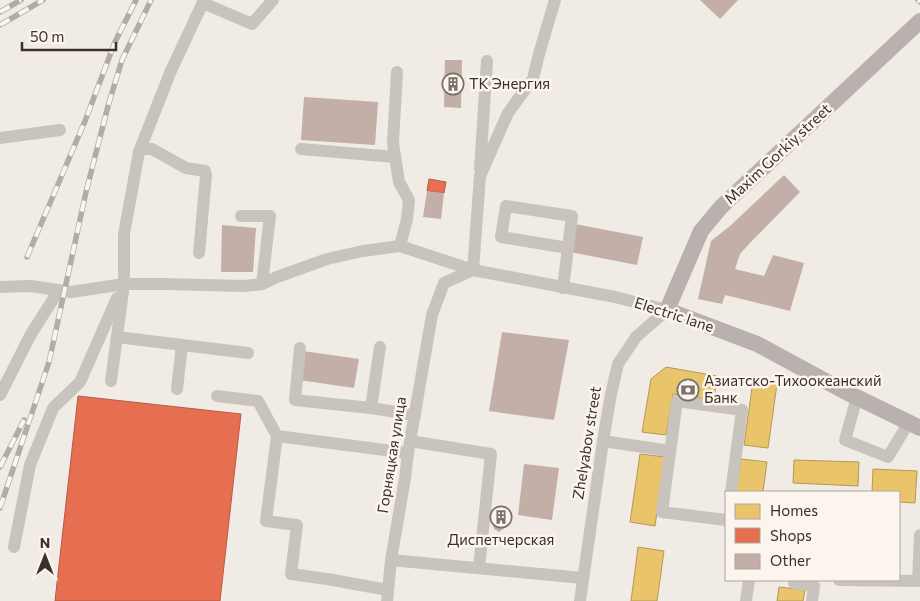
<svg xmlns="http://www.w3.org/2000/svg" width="920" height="601" font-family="Commissioner,sans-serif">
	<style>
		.homes { fill: #e9c46a; stroke: #b59857 }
		.shops { fill: #e76f51; stroke: #b35c46 }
		.building { fill: #c3afa7 }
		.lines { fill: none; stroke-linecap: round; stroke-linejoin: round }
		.minor { stroke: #c9c3be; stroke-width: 12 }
		.major { stroke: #b8b1ad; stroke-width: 16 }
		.rail-casing { stroke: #b1aca8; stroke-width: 5.5 }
		.rail { stroke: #fbf5ee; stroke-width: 4; stroke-dasharray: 11; stroke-linecap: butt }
		.labels { text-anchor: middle; stroke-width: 5; stroke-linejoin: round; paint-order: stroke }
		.poi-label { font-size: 15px; fill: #3b302b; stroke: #fbf5ee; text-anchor: start }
		.street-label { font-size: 15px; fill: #3b302b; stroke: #fbf5ee }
	</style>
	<rect width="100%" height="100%" fill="#f0ebe5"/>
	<g class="homes">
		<path d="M666,367l51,9 -3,24 -41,-6 -7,41 -24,-3 9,-53z"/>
		<path d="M753,381l24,3 -9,64 -24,-3z"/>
		<path d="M640,454l25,3 -10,69 -25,-4z"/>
		<path d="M741,459l26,3 -4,30h-27z"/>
		<path d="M794,460l65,2 -1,24 -65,-3z"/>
		<path d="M873,469l44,2 -2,32 -16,-1v-10h-27z"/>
		<path d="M638,547l26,4 -7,50h-26z"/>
		<path d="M779,587l26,3 -2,11h-26z"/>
	</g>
	<g class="shops">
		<path d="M429,179l17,3 -2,11 -17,-2z"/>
		<path d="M78,396l163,18 -21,187h-165z"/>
	</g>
	<g class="building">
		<path d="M700,0h38l-18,19z"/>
		<path d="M445,60h17l-1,48 -17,-1z"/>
		<path d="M304,97l74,5 -3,43 -74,-5z"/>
		<path d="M784,175l16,17 -52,53 -8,9 -5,15 29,7 9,-21 31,8 -14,48 -65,-16 -3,9 -24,-5 13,-58 19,-15z"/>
		<path d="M427,191l17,2 -3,26 -18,-2z"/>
		<path d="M575,224l68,13 -6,28 -67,-13z"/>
		<path d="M222,225l34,3 -3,44h-32z"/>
		<path d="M502,332l67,8 -15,80 -65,-9z"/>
		<path d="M303,351l56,8 -5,29 -55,-8z"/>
		<path d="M524,464l35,4 -7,52 -34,-5z"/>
		<path d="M495,509l14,2 -3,14 -3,4 -4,3 -5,-3 -1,-6z"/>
	</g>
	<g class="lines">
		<g class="minor">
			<path d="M203,3l49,21 21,-24"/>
			<path d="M397,72l-4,71 6,39 10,18 -2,19 -7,27 73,24 7,-94 28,-63 25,-34 6,-25 16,-54"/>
			<path d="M0,138l60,-8"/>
			<path d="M301,149l94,8"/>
			<path d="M139,152l31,-79 34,-73"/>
			<path d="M480,169l7,-108"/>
			<path d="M241,216h29l-8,68"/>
			<path d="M0,287l31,-1 40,6 53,-8h39l81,2 18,-2 15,-7 50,-18 36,-8 37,-5"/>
			<path d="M563,288l9,-72 -66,-10 -5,31 67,11"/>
			<path d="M117,337l131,16"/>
			<path d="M380,347l-9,61 44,7"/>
			<path d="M300,348l-5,52 76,8"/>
			<path d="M111,381l13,-97v-50l15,-82 5,-3h8l34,19 19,3 1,4 -7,78"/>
			<path d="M177,389l5,-44"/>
			<path d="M0,395l31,-61 28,-44"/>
			<path d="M217,396l41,5 19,35 -11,85 31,4 -6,49 36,5 61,11"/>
			<path d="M857,397l-12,43 43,17 21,-35"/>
			<path d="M277,436l131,17"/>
			<path d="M410,441l81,13 -12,114"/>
			<path d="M603,441l67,10"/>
			<path d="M726,520l-64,-8 15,-111 65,9 -11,82"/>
			<path d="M14,547l16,-82 23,-57 27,-26 37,-84"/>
			<path d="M391,560l192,18"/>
			<path d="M795,580l-1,3 20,3 -2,15"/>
			<path d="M839,580l79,1 2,-46"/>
			<path d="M387,601l4,-41 14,-82 3,-25 24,-138 12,-32 29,-13 142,27 52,13"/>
			<path d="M580,601l23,-160 8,-47 7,-30 18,-27 31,-27"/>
			<path d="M746,601l3,-21"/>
		</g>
		<path class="major" d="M920,21l-199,186 -20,24 -34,79 90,34 87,47 76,37"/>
		<g class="rail-casing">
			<g id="rail">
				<path d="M918,0l2,2"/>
				<path d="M0,12l21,-12"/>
				<path d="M0,25l43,-25"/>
				<path d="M27,257l58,-136 30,-79 21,-42"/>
				<path d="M0,467l24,-47"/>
				<path d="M0,508l49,-146 37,-170 22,-86 14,-46 29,-60"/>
			</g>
		</g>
		<use href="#rail" class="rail"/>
	</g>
	<defs>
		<g id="building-ring" transform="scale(1.125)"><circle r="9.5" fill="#fbf5ee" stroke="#7a716c" stroke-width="1.5"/><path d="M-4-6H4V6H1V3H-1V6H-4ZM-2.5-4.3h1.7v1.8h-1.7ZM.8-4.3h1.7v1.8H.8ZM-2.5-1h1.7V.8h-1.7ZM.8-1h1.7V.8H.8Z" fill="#7a716c"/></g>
		<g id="bank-ring" transform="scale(1.125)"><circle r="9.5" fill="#fbf5ee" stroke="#7a716c" stroke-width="1.5"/><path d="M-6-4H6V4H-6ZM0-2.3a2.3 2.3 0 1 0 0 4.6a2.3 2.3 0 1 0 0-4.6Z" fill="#7a716c"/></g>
	</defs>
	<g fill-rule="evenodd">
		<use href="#building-ring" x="453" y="84"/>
		<use href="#bank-ring" x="688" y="390"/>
		<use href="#building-ring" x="501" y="517"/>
	</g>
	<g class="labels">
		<g class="poi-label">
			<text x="469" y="89">ТК Энергия</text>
			<text x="704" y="386">Азиатско-Тихоокеанский<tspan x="704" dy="17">Банк</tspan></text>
			<text x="501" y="545" text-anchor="middle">Диспетчерская</text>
		</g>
		<g class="street-label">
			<text transform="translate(778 154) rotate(-43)" y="5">Maxim Gorkiy street</text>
			<text transform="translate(674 315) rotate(18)" y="5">Electric lane</text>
			<text transform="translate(587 443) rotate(-81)" y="5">Zhelyabov street</text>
			<text transform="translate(392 455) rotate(-81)" y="5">Горняцкая улица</text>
		</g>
	</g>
	<rect x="725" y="491" width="175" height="90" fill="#fbf5ee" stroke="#aea6a0"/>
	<rect x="735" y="504" width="25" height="15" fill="#e9c46a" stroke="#aea6a0"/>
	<text x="770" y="516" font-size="15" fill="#3b302b">Homes</text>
	<rect x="735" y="528" width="25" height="15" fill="#e76f51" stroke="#aea6a0"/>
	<text x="770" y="541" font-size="15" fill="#3b302b">Shops</text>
	<rect x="735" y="554" width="25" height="15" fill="#c3afa7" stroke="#aea6a0"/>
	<text x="770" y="566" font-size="15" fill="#3b302b">Other</text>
	<g transform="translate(45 556)" stroke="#fbf5ee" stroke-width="4" paint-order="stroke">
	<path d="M0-4L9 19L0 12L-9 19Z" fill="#3b302b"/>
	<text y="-8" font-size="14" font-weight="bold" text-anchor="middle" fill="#3b302b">N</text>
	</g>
	<path d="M22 42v8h94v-8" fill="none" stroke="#3b302b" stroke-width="2.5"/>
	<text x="30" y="42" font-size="15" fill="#3b302b" stroke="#fbf5ee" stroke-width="4" paint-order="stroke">50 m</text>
</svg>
